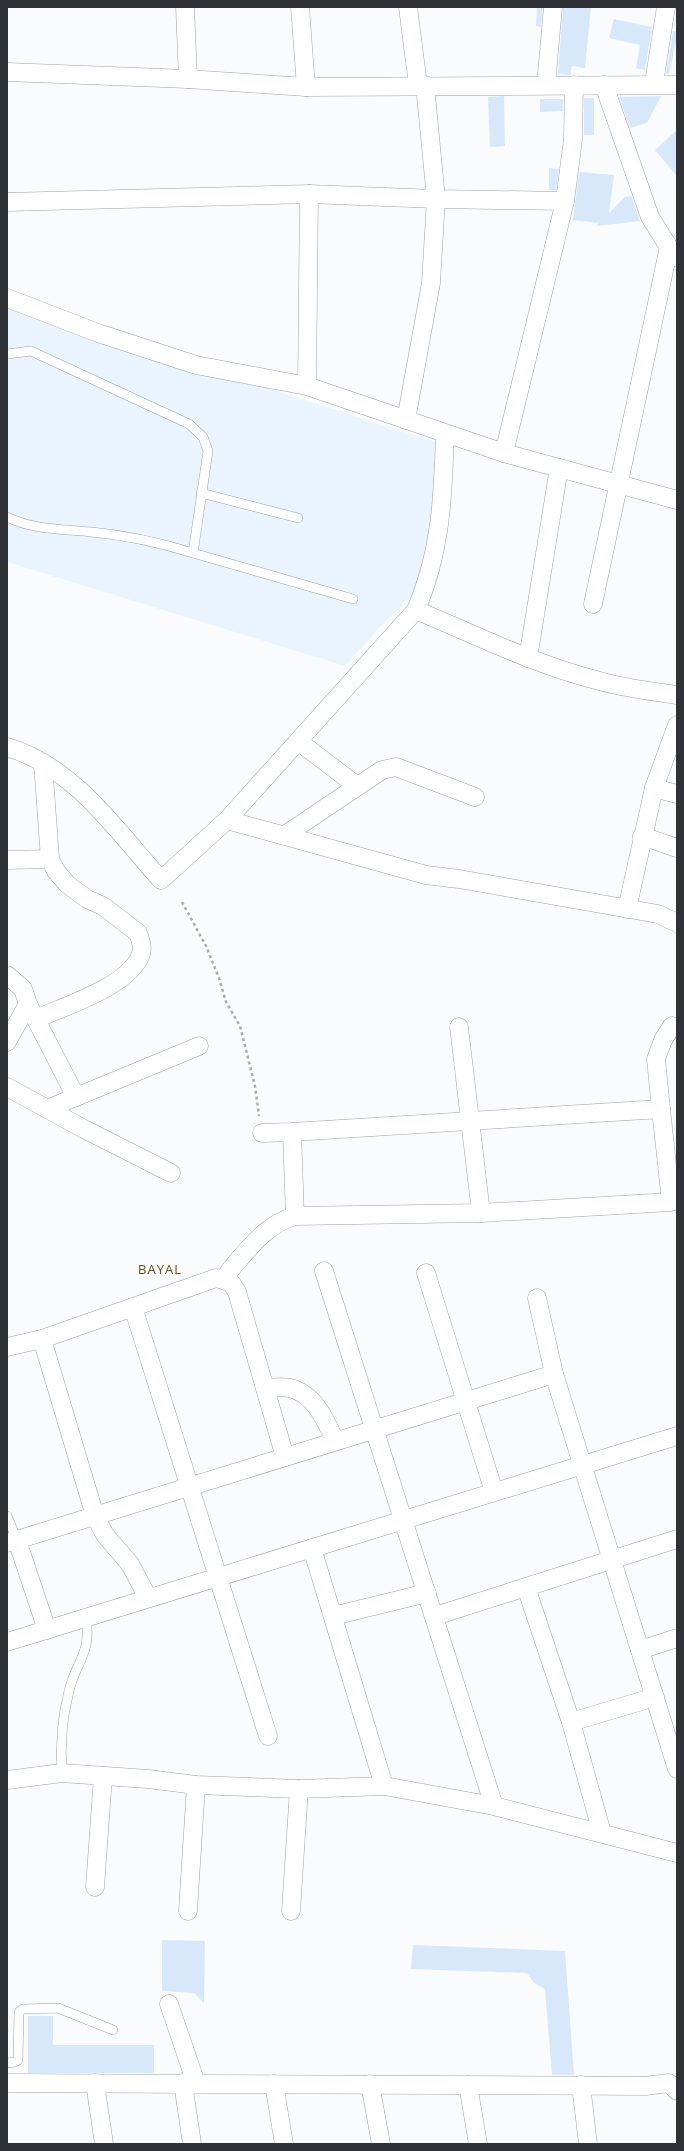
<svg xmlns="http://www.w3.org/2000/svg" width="684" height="2151" font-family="'Open Sans',sans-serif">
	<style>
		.built { fill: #eaf4ff }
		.building { fill: #d8e8fb }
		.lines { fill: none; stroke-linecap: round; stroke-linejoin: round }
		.lane-casing { stroke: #99a3ae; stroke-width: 10 }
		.street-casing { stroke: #99a3ae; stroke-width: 19 }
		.path { stroke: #a9acaf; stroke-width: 2.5; stroke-dasharray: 3 3; stroke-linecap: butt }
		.lane { stroke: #fff; stroke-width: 9 }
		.street { stroke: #fff; stroke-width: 18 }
		.labels { text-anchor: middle; stroke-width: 3; stroke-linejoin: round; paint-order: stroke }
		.neighbourhood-label { font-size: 13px; letter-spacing: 1px; fill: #694914; stroke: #fff }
	</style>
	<rect width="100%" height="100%" fill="#f9fbfd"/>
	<path class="built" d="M7,305l432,138 -3,70 -19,78 -39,38 -33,37 -338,-104z"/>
	<g class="building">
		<path d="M537,7h5l-1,20 -5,-1z"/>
		<path d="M563,7h28l-6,61 -13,-2 -2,9 -12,-1z"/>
		<path d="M614,19l38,8 -7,43 -9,-2 4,-23 -31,-7z"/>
		<path d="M673,31l4,1v4l-8,38h-3z"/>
		<path d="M504,96l1,50 -15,1 -2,-50z"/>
		<path d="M661,96l-14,27 -17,5 -11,-31z"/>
		<rect x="584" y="98" width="10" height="37"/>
		<path d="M540,99h23v12l-23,1z"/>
		<path d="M677,130v46l-22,-26z"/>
		<path d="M549,168l10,1 -3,21h-7z"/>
		<path d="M579,172l35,3 -5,38 16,-16 6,-1 9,25 -44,5 3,-3 -26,-3z"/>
		<path d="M162,1940l43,1 -1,62 -10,-10 -32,-2z"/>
		<path d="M413,1945l152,6 9,124h-22l-7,-86 -11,-6 -7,-10 -116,-4z"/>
		<path d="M28,2016h25v29h101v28h-126z"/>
	</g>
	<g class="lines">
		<g class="lane-casing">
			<g id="lane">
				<path d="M7,354l24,-3 158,73 14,13 5,14 -15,102 160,46"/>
				<path d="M201,493l97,25"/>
				<path d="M7,517c26,13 56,12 84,15 34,3 70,11 102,21"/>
				<path d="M7,1516l10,24"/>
				<path d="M62,1773c-2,-28 0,-55 7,-82 7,-30 23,-38 17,-73"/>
				<path d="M7,2063l8,-1 3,-2 1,-48 4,-3 35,-1 55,22"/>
			</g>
		</g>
		<g class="street-casing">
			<g id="street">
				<path d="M185,7l3,72"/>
				<path d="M300,7l6,80"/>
				<path d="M408,7l10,78"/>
				<path d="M7,72l181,7 118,8 371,-2"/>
				<path d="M654,83l12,-76"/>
				<path d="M546,85l7,-78"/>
				<path d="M604,85l46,132 25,40"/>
				<path d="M7,202l302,-8 127,5 129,2"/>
				<path d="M7,298l91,35 98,32 111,21 197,67 173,47"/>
				<path d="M307,386l2,-192"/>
				<path d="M406,420l25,-137 5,-84 -11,-114"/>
				<path d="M504,453l61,-252 8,-62 1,-54"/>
				<path d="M593,604l76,-357"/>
				<path d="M416,610c59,25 118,54 180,70 26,8 54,11 81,15"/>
				<path d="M528,658l31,-190"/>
				<path d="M298,741l59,45"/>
				<path d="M7,747c66,19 110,84 154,133l66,-60 189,-210c25,-58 27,-113 29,-176"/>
				<path d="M654,788l23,6"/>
				<path d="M227,820l199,55 33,4 199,35 19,9"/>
				<path d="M285,835l97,-65 14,-3 79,30"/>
				<path d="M642,836l35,12"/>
				<path d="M7,860l43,-1"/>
				<path d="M627,909l27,-121 23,-63"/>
				<path d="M7,975l16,14 5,15 -21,38"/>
				<path d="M28,1004l48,93"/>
				<path d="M36,1019c29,-13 94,-33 105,-65 2,-6 -1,-16 -3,-21l-35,-27 -16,-7 -20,-15 -11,-13 -6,-12 -7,-96"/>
				<path d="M459,1027l22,186"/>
				<path d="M7,1087l77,42 87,44"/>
				<path d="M47,1109l152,-63"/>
				<path d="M661,1109l-5,-50 7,-19 9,-14"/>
				<path d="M292,1132l3,84"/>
				<path d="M324,1271l170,535"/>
				<path d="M426,1273l68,219"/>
				<path d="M224,1280l8,4 5,8 48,165"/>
				<path d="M133,1307l135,429"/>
				<path d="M42,1339l53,177 10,19 25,29 18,34"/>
				<path d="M7,1347l35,-8 174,-61 8,2c4,-9 11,-15 17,-23 16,-18 30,-34 54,-41l186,-3 190,-11 -10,-93 -369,23 -30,1"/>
				<path d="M554,1374l123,395"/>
				<path d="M265,1388c8,0 18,-2 25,0 25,6 36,33 45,53"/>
				<path d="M17,1540l30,90"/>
				<path d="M7,1543l547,-169 -17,-76"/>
				<path d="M312,1548l72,238"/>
				<path d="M526,1587l45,135 31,111"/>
				<path d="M333,1616l94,-23"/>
				<path d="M435,1616l242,-77"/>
				<path d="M7,1642l670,-206"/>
				<path d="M640,1650l37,-12"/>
				<path d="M571,1722l84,-25"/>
				<path d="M7,1780l55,-7 86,6 48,6 103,4 85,-3 110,20 183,47"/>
				<path d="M95,1887l8,-111"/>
				<path d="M188,1911l8,-126"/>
				<path d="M291,1911l8,-122"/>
				<path d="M169,2004l27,79"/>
				<path d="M7,2083l638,3 24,-3 8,8"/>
				<path d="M95,2083l9,61"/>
				<path d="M183,2083l9,61"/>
				<path d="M274,2084l10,60"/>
				<path d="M370,2084l11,60"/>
				<path d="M468,2085l10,59"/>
				<path d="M581,2085l7,59"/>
			</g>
		</g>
		<path class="path" d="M182,902l24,44 13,32 7,24 14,24 15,60 4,30"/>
		<use href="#lane" class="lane"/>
		<use href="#street" class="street"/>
	</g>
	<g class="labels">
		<g class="neighbourhood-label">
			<text x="160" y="1274">BAYAL</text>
		</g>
	</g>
	<rect width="684" height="2151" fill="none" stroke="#2e3237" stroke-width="16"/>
</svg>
